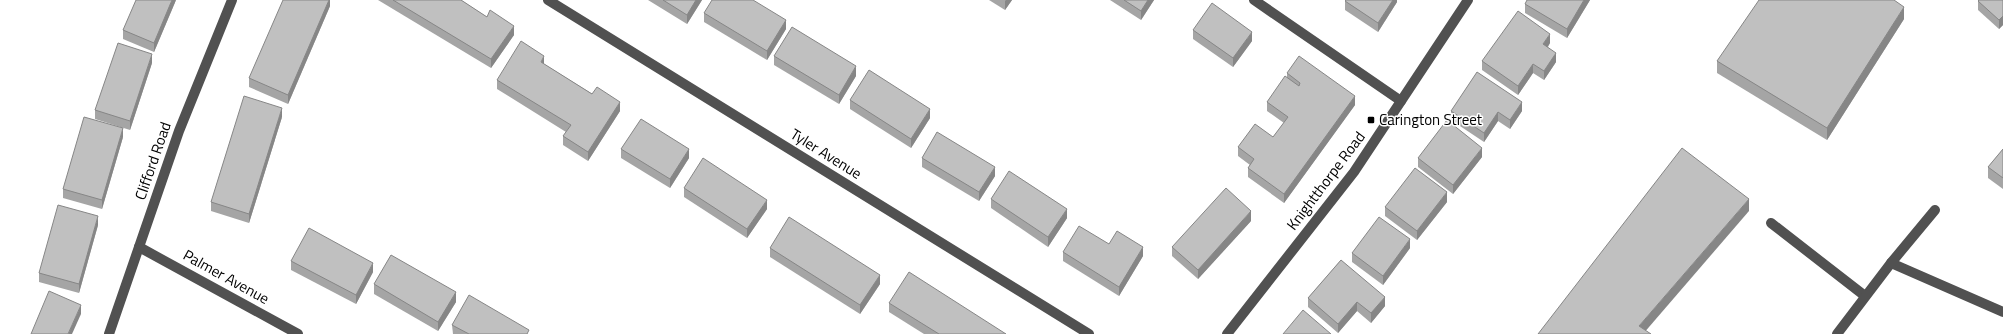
<svg xmlns="http://www.w3.org/2000/svg" width="2003" height="334" font-family="'Titillium Web',sans-serif">
	<style>
		.lines { fill: none; stroke-linecap: round; stroke-linejoin: round }
		.minor { stroke: #515151; stroke-width: 10 }
		.wall { fill: #a5a5a5 }
		.shaded-wall { fill: #868686 }
		.building { fill: #c0c0c0; stroke: #868686 }
		.poi-dot { fill: #000; stroke: #fff; stroke-width: 1.5 }
		.labels { text-anchor: middle; stroke-width: 3; stroke-linejoin: round; paint-order: stroke }
		.poi-label { font-size: 15px; fill: #000; stroke: #fff; text-anchor: start }
		.street-label { font-size: 15px; fill: #000; stroke: #fff }
	</style>
	<rect width="100%" height="100%" fill="#fff"/>
	<g class="lines">
		<g class="minor">
			<path d="M548,0l541,334"/>
			<path d="M1254,0l147,101"/>
			<path d="M1771,223l94,73"/>
			<path d="M139,247l159,87"/>
			<path d="M1891,263l112,49"/>
			<path d="M109,334l70,-203 53,-131"/>
			<path d="M1227,334l127,-162 114,-172"/>
			<path d="M1837,334l54,-71 44,-53"/>
		</g>
	</g>
	<g class="wall">
		<path d="M176,0l-22,52 -31,-13v-9z"/>
		<path d="M330,0v6l-42,98 -39,-17v-9z"/>
		<path d="M378,0h83l53,35 -23,33z"/>
		<path d="M648,0h54l-15,24z"/>
		<path d="M989,0h23l-7,10z"/>
		<path d="M1110,0h44l-13,20z"/>
		<path d="M1397,0v2l-19,30 -33,-22v-9z"/>
		<path d="M1590,0l-23,38 -42,-25v-9z"/>
		<path d="M2003,0v25l-4,4 -21,-19v-9z"/>
		<path d="M704,13l82,16 -19,31 -63,-38z"/>
		<path d="M1904,19l-77,121 -110,-67v-12z"/>
		<path d="M1193,30l59,11 -19,26 -40,-28z"/>
		<path d="M1550,43l-2,4 8,15 -12,18 -11,-7 -15,22 -36,-25v-9z"/>
		<path d="M774,56l82,20 -17,28 -65,-39z"/>
		<path d="M152,63l-22,67 -35,-11v-9z"/>
		<path d="M544,64l76,47 -32,50 -25,-16v-9l3,-4 -69,-43v-9z"/>
		<path d="M1287,73l68,32 -71,98 -36,-26v-9l2,-3 -12,-9v-9l35,-10 11,-14 -17,-12v-9l20,-25z"/>
		<path d="M850,100l80,18 -19,30 -61,-39z"/>
		<path d="M1451,111h71l-12,18 -12,-8 -14,21 -33,-22z"/>
		<path d="M282,117l-33,106 -38,-12v-9z"/>
		<path d="M123,137l-21,72 -39,-11v-9z"/>
		<path d="M621,149l68,9 -19,30 -49,-30z"/>
		<path d="M2003,149v40l-15,-11v-11z"/>
		<path d="M1482,157l-29,37 -35,-27v-9z"/>
		<path d="M922,158l73,18 -16,25 -57,-34z"/>
		<path d="M684,188l83,21 -20,29 -63,-41z"/>
		<path d="M991,199l76,19 -19,29 -57,-39z"/>
		<path d="M1447,202l-30,38 -32,-24v-9z"/>
		<path d="M1251,221l-53,58 -26,-23v-9z"/>
		<path d="M98,225l-19,68 -40,-11v-9z"/>
		<path d="M1109,244l34,12 -24,40 -56,-35v-9z"/>
		<path d="M770,248l110,36 -20,30 -90,-57z"/>
		<path d="M1410,248l-27,37 -31,-23v-9z"/>
		<path d="M1341,260l44,46 -14,17 -14,-12 -19,22 -30,-26v-9z"/>
		<path d="M291,261l82,11 -17,32 -65,-34z"/>
		<path d="M374,284l82,18 -18,29 -64,-37z"/>
		<path d="M889,303l117,31h-82l-35,-22z"/>
		<path d="M452,325l77,9h-76z"/>
	</g>
	<g class="shaded-wall">
		<path d="M172,0h4l-22,52v-9z"/>
		<path d="M329,0h1v6l-42,98v-9z"/>
		<path d="M696,0h6l-15,24v-9z"/>
		<path d="M1006,0h6l-7,10v-9z"/>
		<path d="M1148,0h6l-13,20v-9z"/>
		<path d="M1393,0h4v2l-19,30v-9z"/>
		<path d="M1584,0h6l-23,38v-9z"/>
		<path d="M1904,7v12l-77,121v-12z"/>
		<path d="M2003,16v9l-4,4v-9z"/>
		<path d="M786,20v9l-19,31v-9z"/>
		<path d="M514,26v9l-23,33v-9z"/>
		<path d="M1252,32v9l-19,26v-9z"/>
		<path d="M1550,34v9l-7,10v-9z"/>
		<path d="M1556,53v9l-12,18v-9z"/>
		<path d="M152,54v9l-22,67v-9z"/>
		<path d="M544,56v9l-3,-3z"/>
		<path d="M1533,64v9l-15,22v-9z"/>
		<path d="M856,66v10l-17,28v-9z"/>
		<path d="M1355,96v9l-71,98v-9z"/>
		<path d="M620,102v9l-32,50v-9z"/>
		<path d="M1522,102v9l-12,18v-9z"/>
		<path d="M282,108v9l-33,106v-9z"/>
		<path d="M930,109v9l-19,30v-9z"/>
		<path d="M1498,112v9l-14,21v-9z"/>
		<path d="M123,128v9l-21,72v-9z"/>
		<path d="M1482,148v9l-29,37v-9z"/>
		<path d="M689,149v9l-19,30v-9z"/>
		<path d="M995,167v9l-16,25v-9z"/>
		<path d="M1447,192v10l-30,38v-9z"/>
		<path d="M1749,199v12l-106,123 -4,-8z"/>
		<path d="M767,200v9l-20,29v-9z"/>
		<path d="M1067,209v9l-19,29v-10z"/>
		<path d="M1251,211v10l-53,58v-9z"/>
		<path d="M98,216v9l-19,68v-9z"/>
		<path d="M1410,239v9l-27,37v-9z"/>
		<path d="M1143,247v9l-24,40v-9z"/>
		<path d="M373,263v9l-17,32v-9z"/>
		<path d="M880,275v9l-20,30v-9z"/>
		<path d="M456,292v10l-18,29v-9z"/>
		<path d="M1385,297v9l-14,17v-10z"/>
		<path d="M1357,302v9l-19,22v-9z"/>
		<path d="M81,305v9l-9,20h-4z"/>
	</g>
	<g class="building">
		<path d="M136,0h36l-18,43 -31,-13z"/>
		<path d="M283,0h46l-41,95 -39,-17z"/>
		<path d="M393,0h68l26,17 3,-7 24,16 -23,33z"/>
		<path d="M663,0h33l-9,15z"/>
		<path d="M712,0h41l33,20 -19,31 -63,-38z"/>
		<path d="M1124,0h24l-7,11z"/>
		<path d="M1346,0h47l-15,23 -33,-22z"/>
		<path d="M1527,0h57l-17,29 -42,-25z"/>
		<path d="M1759,0h135l10,7 -77,121 -110,-67z"/>
		<path d="M1979,0h24v16l-4,4 -21,-19z"/>
		<path d="M1212,3l40,29 -19,26 -40,-28z"/>
		<path d="M1518,11l32,23 -7,10 13,9 -12,18 -11,-7 -15,22 -36,-25z"/>
		<path d="M792,27l64,39 -17,29 -65,-39z"/>
		<path d="M521,41l23,15 -3,6 51,32 5,-7 23,15 -32,50 -25,-16 8,-11 -74,-45z"/>
		<path d="M118,43l34,11 -22,67 -35,-11z"/>
		<path d="M1299,56l56,40 -71,98 -36,-26 6,-9 -16,-12 17,-23 18,13 15,-20 -21,-15 18,-26 14,10 1,-3 -13,-10z"/>
		<path d="M869,70l61,39 -19,30 -61,-39z"/>
		<path d="M1477,72l45,30 -12,18 -12,-8 -14,21 -33,-22z"/>
		<path d="M244,96l38,12 -33,106 -38,-12z"/>
		<path d="M84,117l39,11 -21,72 -39,-11z"/>
		<path d="M641,119l48,30 -19,30 -49,-30z"/>
		<path d="M1447,120l35,28 -29,37 -35,-27z"/>
		<path d="M937,132l58,35 -16,25 -57,-34z"/>
		<path d="M1682,148l67,51 -110,127 12,8h-113z"/>
		<path d="M2003,149v29l-15,-11z"/>
		<path d="M703,158l64,42 -20,29 -63,-41z"/>
		<path d="M1415,168l32,24 -30,39 -32,-24z"/>
		<path d="M1009,171l58,38 -19,28 -57,-38z"/>
		<path d="M1226,188l25,23 -53,59 -26,-23z"/>
		<path d="M58,205l40,11 -19,68 -40,-11z"/>
		<path d="M789,217l91,58 -20,30 -90,-57z"/>
		<path d="M1379,217l31,22 -27,37 -31,-23z"/>
		<path d="M1079,226l30,18 8,-13 26,16 -24,40 -56,-35z"/>
		<path d="M309,228l64,35 -17,32 -65,-34z"/>
		<path d="M391,255l65,37 -18,30 -64,-38z"/>
		<path d="M1341,260l44,37 -14,16 -14,-11 -19,22 -30,-26z"/>
		<path d="M909,272l97,62h-67l-50,-31z"/>
		<path d="M49,291l32,14 -13,29h-37z"/>
		<path d="M469,295l60,35 -2,4h-58l-17,-9z"/>
		<path d="M1303,310l28,24h-48z"/>
	</g>
	<rect class="poi-dot" x="1367" y="116" width="8" height="8" rx="2"/>
	<g class="labels">
		<g class="poi-label">
			<text x="1379" y="125">Carington Street</text>
		</g>
		<g class="street-label">
			<text transform="translate(826 154) rotate(32)" y="5">Tyler Avenue</text>
			<text transform="translate(153 161) rotate(-71)" y="5">Clifford Road</text>
			<text transform="translate(1326 181) rotate(-53)" y="5">Knightthorpe Road</text>
			<text transform="translate(226 277) rotate(29)" y="5">Palmer Avenue</text>
		</g>
	</g>
</svg>
